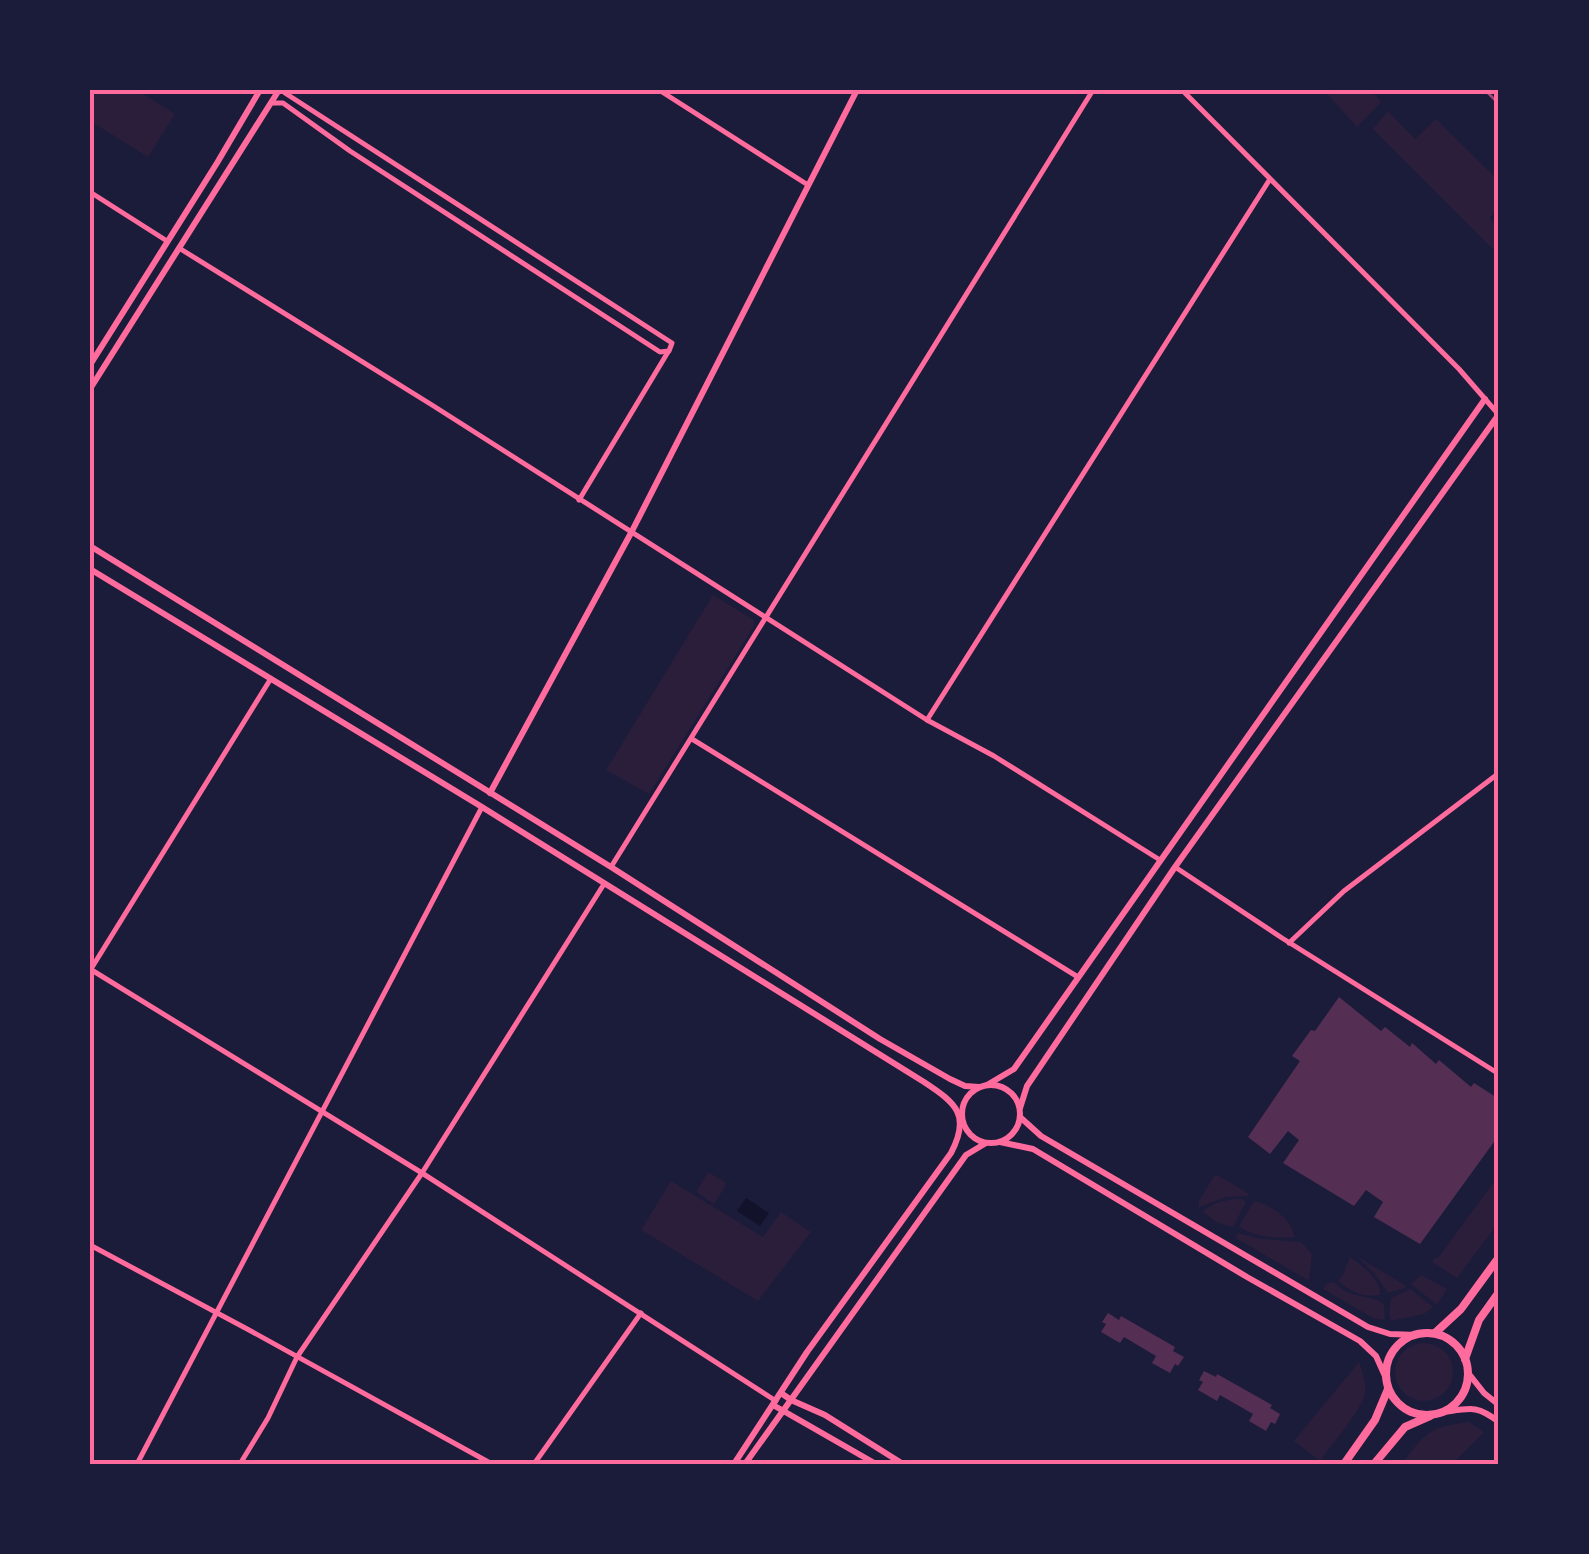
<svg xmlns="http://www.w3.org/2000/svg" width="1589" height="1554" font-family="'Source Sans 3',sans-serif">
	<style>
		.green { fill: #2a1e3b }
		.water { fill: #12122b }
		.building { fill: #542f53 }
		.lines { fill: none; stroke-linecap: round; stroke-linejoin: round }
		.minor { stroke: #ff6b9d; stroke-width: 5 }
		.tertiary { stroke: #ff6b9d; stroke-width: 6 }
		.secondary { stroke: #ff6b9d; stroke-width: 6 }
		.primary { stroke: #ff6b9d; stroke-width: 8 }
		.rail { stroke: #a44b75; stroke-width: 2.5 }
		.neatline { fill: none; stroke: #ff6b9d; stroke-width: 4 }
	</style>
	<rect width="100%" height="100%" fill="#1b1b3a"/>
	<g class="green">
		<path d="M90,90h47l38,24 -27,43 -58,-36z"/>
		<path d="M1324,90h47l10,12 -24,25z"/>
		<path d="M1388,111l27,28 21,-20 63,62v25l-9,12 9,10v27l-126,-126z"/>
		<path d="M713,595l41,25v6l-105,168 -43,-24z"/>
		<path d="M708,1172l17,10v5l-11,17 -18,-12z"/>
		<path d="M1217,1175l31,18 1,3 -22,1 -28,10v-6l15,-25z"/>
		<path d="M1499,1175v47l-42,56 -25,-16 4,-5 2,1z"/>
		<path d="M671,1181l92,56 18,-25 30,20 -53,69 -117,-71z"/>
		<path d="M1234,1199h9l3,3 -13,25 -15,-4 -15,-11c7,-9 20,-11 31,-13z"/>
		<path d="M1254,1201c19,4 37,18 41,36 -18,2 -43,0 -56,-11z"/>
		<path d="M1237,1233l25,6 39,3 11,12 -3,27 -73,-43z"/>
		<path d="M1350,1257c13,9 31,22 30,38 -16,3 -31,-3 -42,-15l4,-3z"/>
		<path d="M1358,1257l47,28v3l-17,5 -14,-20z"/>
		<path d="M1421,1275l26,14 -10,16 -26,-21z"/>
		<path d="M1334,1282c16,18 35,11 50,22l1,16 -12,-2 -50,-29 3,-5z"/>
		<path d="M1410,1289l23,18 -9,7 -33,7 -2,-7 2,-16z"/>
		<circle cx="1424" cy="1372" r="29"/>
		<path d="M1359,1362c3,9 8,22 6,32 -4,17 -34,51 -45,67l-26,-20z"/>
		<path d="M1469,1422l15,10 -32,32h-50c23,-31 27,-37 67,-42z"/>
	</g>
	<path class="water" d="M746,1198l23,15 -9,13 -23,-15z"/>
	<g class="building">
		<path d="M1339,997l42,34 4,-4 25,20 2,-4 24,21 3,-4 32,27 3,-4 25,16v36l-79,109 -46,-27 9,-15 -17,-12 -12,16 -71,-43 16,-23 -11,-9 -18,23 -22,-17 52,-76 -8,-5 19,-26 4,1z"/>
		<path d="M1108,1313l11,7 2,-4 54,31 -2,4 11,6 -6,9 -3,-2 -5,9 -18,-10 4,-7 -32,-19 -4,6 -19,-11 5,-8 -4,-2z"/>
		<path d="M1204,1371l12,6 1,-3 55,31 -2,3 10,6 -5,10 -4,-2 -5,9 -17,-10 4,-7 -33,-19 -3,6 -19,-11 5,-8 -4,-2z"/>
	</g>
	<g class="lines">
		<g class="minor">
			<path d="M659,90l149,95"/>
			<path d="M1182,90l277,279 40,46"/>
			<path d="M272,103h11l67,48 310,201 9,-1 3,-8 -387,-250 -1,-3"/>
			<path d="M90,192l77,49"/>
			<path d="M179,248l253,157 495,315 67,36 166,104"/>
			<path d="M579,500l89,-148"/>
			<path d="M927,720l343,-541"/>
			<path d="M692,739l386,238"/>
			<path d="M611,867l482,-777"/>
			<path d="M1175,867l107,71 217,136"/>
			<path d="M1289,943l55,-52 155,-118"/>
			<path d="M90,969l332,204 354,228"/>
			<path d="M91,969l179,-289"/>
			<path d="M90,1245l159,85 243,134"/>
			<path d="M137,1464l345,-657"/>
			<path d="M240,1464l28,-46 29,-61 125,-184 182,-289"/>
			<path d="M534,1464l107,-151"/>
		</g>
		<g class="tertiary">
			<path d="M490,793l141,-260 226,-443"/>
			<path d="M781,1393l10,7 34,15 78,49"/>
			<path d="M773,1405l103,59"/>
		</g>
		<g class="secondary">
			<path d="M90,365l127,-202 43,-73"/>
			<path d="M90,389l189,-299"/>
			<path d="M90,546l521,321 269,172 70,40 15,7 14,1"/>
			<path d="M90,569l392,238 442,275c32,21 47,33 27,71l-144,199 -73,112"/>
			<circle cx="991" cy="1114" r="29"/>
			<path d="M987,1085l27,-16 471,-670"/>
			<path d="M1020,1108l7,-22 148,-219 324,-453"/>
			<path d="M1020,1117l21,19 327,191 22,7 26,1"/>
			<path d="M1000,1142l33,7 214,128 113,64 16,15 9,20"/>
			<path d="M1469,1374l15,19 15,12"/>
			<path d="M1444,1412c27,-4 33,-7 55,10"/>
			<path d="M745,1464l221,-309 20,-12"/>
		</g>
		<g class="primary">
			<circle cx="1427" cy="1374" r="41"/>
			<path d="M1435,1333l26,-24 38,-52"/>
			<path d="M1465,1359l14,-39 20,-28"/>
			<path d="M1344,1464l31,-44 13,-31"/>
			<path d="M1374,1464l31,-37 25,-11"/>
		</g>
		<path class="rail" d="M1485,90l14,14"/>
	</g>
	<rect width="1589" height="1554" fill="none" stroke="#1b1b3a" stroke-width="185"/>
	<rect x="92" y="92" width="1404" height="1370" class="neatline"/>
</svg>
